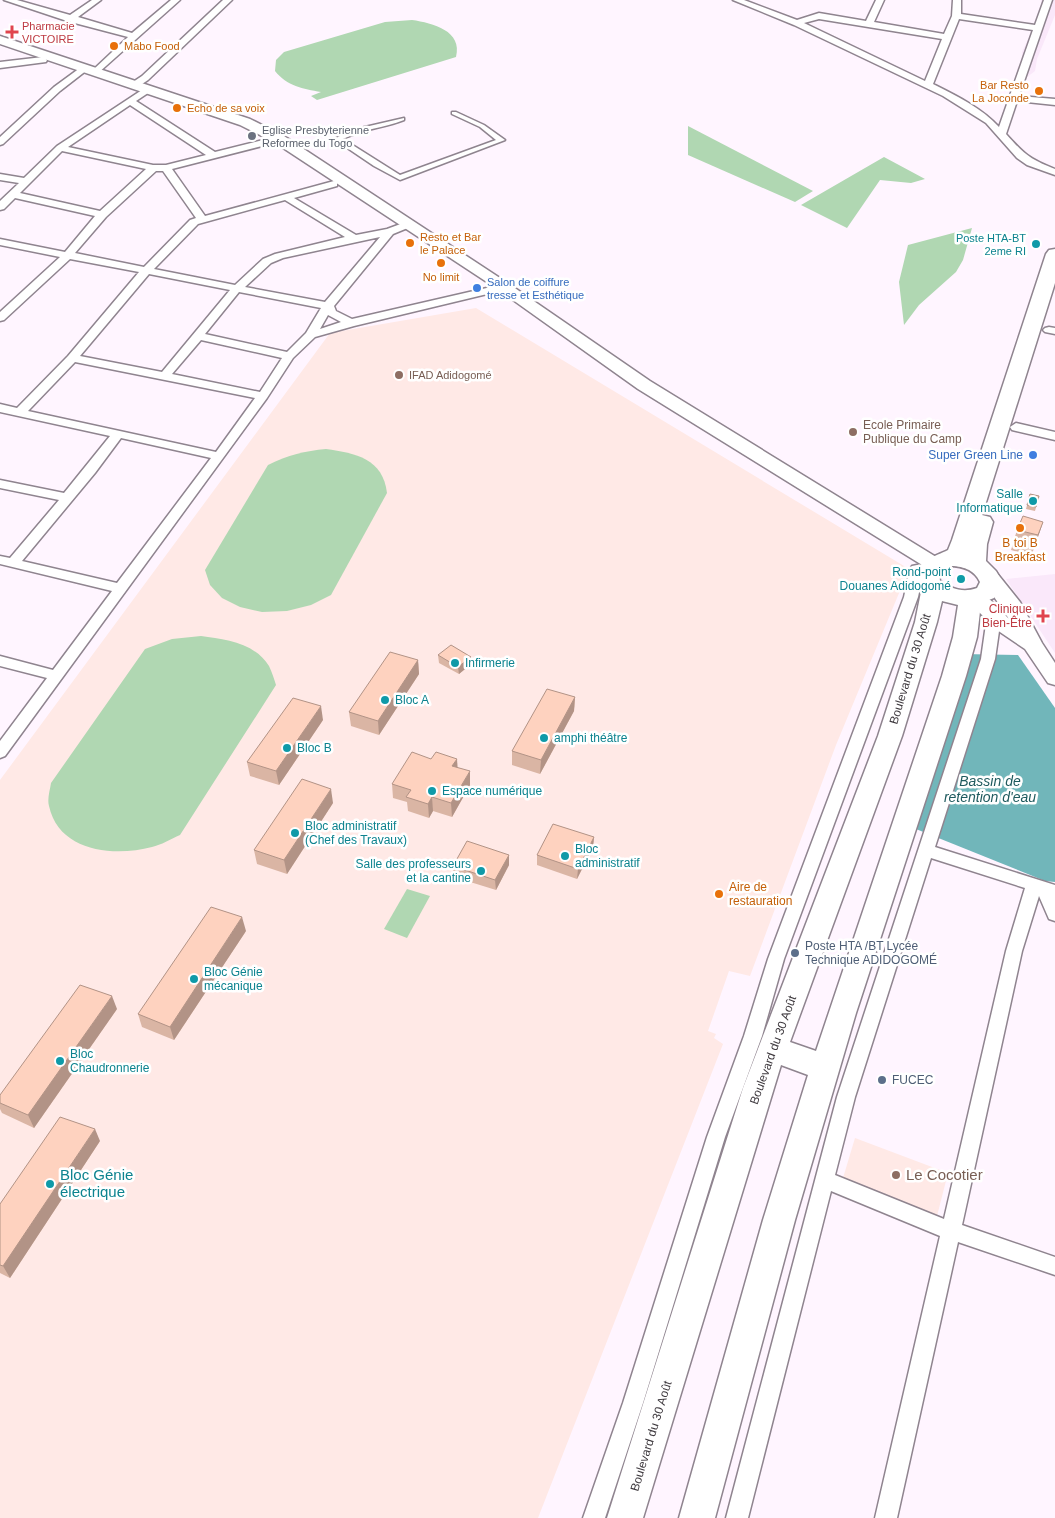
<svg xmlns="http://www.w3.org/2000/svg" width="1055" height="1518" font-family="Helvetica,sans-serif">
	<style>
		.built { fill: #fae8fa }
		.education { fill: #ffe9e6 }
		.green { fill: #b0d7b2 }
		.water { fill: #71b6ba }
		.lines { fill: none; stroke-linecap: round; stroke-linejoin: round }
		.pedestrian-casing { stroke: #8f848f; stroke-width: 3 }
		.minor-casing { stroke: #8f848f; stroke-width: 3 }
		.secondary-casing { stroke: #8f848f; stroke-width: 3 }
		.trunk-casing { stroke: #8f848f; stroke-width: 3 }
		.pedestrian { fill: #fff; fill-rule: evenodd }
		.minor { fill: #fff; fill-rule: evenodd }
		.secondary { fill: #fff; fill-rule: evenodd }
		.trunk { fill: #fff; fill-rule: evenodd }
		.wall { fill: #dab5a4 }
		.shaded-wall { fill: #b29386 }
		.building { fill: #fed2bf; stroke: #b29386 }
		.health-dot { fill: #e0444e; stroke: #fff; stroke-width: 2 }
		.food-dot { fill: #e8710a; stroke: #fff; stroke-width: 2 }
		.worship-dot { fill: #6b7280; stroke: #fff; stroke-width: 2 }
		.culture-dot { fill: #0f9aa8; stroke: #fff; stroke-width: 2 }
		.shop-dot { fill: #3f7fe0; stroke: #fff; stroke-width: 2 }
		.education-dot { fill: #8d6e63; stroke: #fff; stroke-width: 2 }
		.service-dot { fill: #5c6f8a; stroke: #fff; stroke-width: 2 }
		.labels { text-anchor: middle; stroke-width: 5; stroke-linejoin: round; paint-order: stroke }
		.far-health-label { font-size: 11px; fill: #be3a42; stroke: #fff; text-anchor: start }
		.far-food-label { font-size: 11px; fill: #c56008; stroke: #fff; text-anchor: start }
		.far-worship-label { font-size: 11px; fill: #5b616d; stroke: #fff; text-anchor: start }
		.far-culture-label { font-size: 11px; fill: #0d838f; stroke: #fff; text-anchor: end }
		.far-shop-label { font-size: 11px; fill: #366cbe; stroke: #fff; text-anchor: start }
		.far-education-label { font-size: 11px; fill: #785e54; stroke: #fff; text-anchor: start }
		.education-label { font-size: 12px; fill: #785e54; stroke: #fff; text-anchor: start }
		.shop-label { font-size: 12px; fill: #366cbe; stroke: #fff; text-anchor: end }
		.culture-label { font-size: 12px; fill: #0d838f; stroke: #fff; text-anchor: start }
		.food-label { font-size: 12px; fill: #c56008; stroke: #fff }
		.health-label { font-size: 12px; fill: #be3a42; stroke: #fff; text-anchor: end }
		.street-label { font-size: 12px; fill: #3e393e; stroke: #fff }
		.service-label { font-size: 12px; fill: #4e5e75; stroke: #fff; text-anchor: start }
		.water-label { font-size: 14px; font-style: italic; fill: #1f5a5e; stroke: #fff }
		.near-culture-label { font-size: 15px; fill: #0d838f; stroke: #fff; text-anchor: start }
		.near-education-label { font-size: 15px; fill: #785e54; stroke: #fff; text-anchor: start }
	</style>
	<rect width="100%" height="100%" fill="#fff5ff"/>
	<g class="built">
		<path d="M1041,0h14v15l-18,44 -2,12 -8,6 -10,-8 5,-8v-9l19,-41z"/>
		<path d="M1055,574v79l-49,-74z"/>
	</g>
	<g class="education">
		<path d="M476,308l433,261 -73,176 -86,231 -21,-5 -21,60 8,3 -2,4 9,6 -185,474h-538v-738l330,-447z"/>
		<path d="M855,1138l93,35 -11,43 -94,-38z"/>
	</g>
	<g class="green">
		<path d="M412,20c21,3 51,11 44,37l-139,43 -6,-4 10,-4c-18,-3 -34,-6 -46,-21l1,-11 8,-8 101,-30z"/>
		<path d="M688,126l125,65 -18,11 -107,-47z"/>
		<path d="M884,157l41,22 -14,4 -31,-3 -33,48 -46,-23z"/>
		<path d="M972,228l-9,32 -7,12 -37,33 -15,20 -5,-43 9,-37z"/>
		<path d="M326,449c30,4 57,10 61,44l-56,102 -20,10 -24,6 -25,1 -22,-5 -18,-9 -12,-13 -5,-15 63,-105c20,-10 37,-14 58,-16z"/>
		<path d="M201,636c24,3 54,7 68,30 3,6 5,13 7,19l-96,150c-9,4 -19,10 -28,12 -38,10 -93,5 -103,-41 -2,-7 1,-16 2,-23l94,-134 27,-10z"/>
		<path d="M407,889l23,7 -23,42 -23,-9z"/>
	</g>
	<path class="water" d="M961,654l57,1 37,53v174l-10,-1 -134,-54z"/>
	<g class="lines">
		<g class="pedestrian-casing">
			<path id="pedestrian" d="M452,112h4l28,13 21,15 -105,40 -26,-14 -40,-27 18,-9 52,-12v2c-20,8 -42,9 -61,19l57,36 96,-35 -16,-13 -28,-13z"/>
		</g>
		<g class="minor-casing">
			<g id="minor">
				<path d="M4,0h13l53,15 22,-15h9l-23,17 54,16 39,-33h9l-83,74 -3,-1v-4l34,-32 -61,-16z"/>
				<path d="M223,0h9l-84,80 -9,6h-6v-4l9,-6z"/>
				<path d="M733,0h11l53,20 22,-7 47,8 10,-21h8l-10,22 70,12 8,-18 1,-16h8v14l74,11 9,-25h8l-33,96 36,3v6l-38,-4 -11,33c18,20 23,25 49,35v6l-28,-10 -10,-7 -31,-35 -43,-27 -149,-71zM819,19l123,20 -17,42 -121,-58zM959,19l74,11 -34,97c-17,-19 -44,-32 -66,-43z"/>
				<path d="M43,57l4,3 -1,2 -46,6v-6z"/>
				<path d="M84,65l3,1v4l-27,21 -57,53 -3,1v-8l54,-50z"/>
				<path d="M145,88l3,1v4l-12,8 79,51 56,-14 5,3 -2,2 -102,26 33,47 129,-35 3,1v4l-43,12 62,37 31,-6 19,-7 4,1v4l-17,7 -59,72 2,5 16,8 152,-35 5,3 -1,2 -154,37 -39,11 -22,21 -26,40 -262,358 -5,2v-17l47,-63 -47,-12v-10l53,14 59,-79 -112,-27v-8l10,2 49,-58 -59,-12v-8l64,13 46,-57 -110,-24v-8l17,4 51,-52 71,-84 -69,-13 -66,61 -4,1v-9l60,-55 -60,-12v-6l65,13 30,-36 -80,-18 -11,11 -4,1v-9l19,-18 -19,-3v-6l24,4 33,-32zM130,105l76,50 -40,10h-13l-85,-18zM62,151l84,18 -46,42 -80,-18zM156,171h7l33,47 -6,2 -46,47 -69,-14 31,-36zM285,200l60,37 -70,17 -12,5 -28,26 -81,-16 44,-45zM380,237l-55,65 -80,-15 26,-24 12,-5zM149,274l81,16 -68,82 -82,-16zM239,292l82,16 -15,25 -19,19 -82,-18zM328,315l13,7 -21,7zM201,340l81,18 -22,34 -88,-18zM75,362l180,36 -39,54 -188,-41zM121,438l90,20 -94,125 -95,-22 73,-88z"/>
				<path d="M1049,327l6,1v6l-10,-2 -2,-2 2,-2z"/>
				<path d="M1016,423l39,9v8l-43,-10 -2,-3z"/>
				<path d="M917,565l5,1 2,3 -6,28 -134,362 -22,77 -37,101 -82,266 -38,115h-22l40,-115 84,-266 37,-101 24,-77 136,-362 6,-28 2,-3z"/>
				<path d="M994,612l5,2 2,3 -6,42 -60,188 120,38v36l-6,-2 -10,-23 -17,55 -60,274 93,32v18l-97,-33 -61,276h-22l65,-282 -109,-45 -83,327h-22l111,-421 144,-438 6,-42 2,-3zM931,858l94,30 -19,63 -62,268 -109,-44 20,-78z"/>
			</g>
		</g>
		<g class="secondary-casing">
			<g id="secondary">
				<path d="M0,36l250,83 34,17 225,148 141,97 291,179 2,4 -2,4 -7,2 -7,-2 -289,-179 -139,-99 -225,-148 -34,-17 -240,-81z"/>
				<path d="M989,570l7,2 24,30 22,41 13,20v22l-7,-2 -23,-34 -28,-19 -32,-32 3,-5c17,-4 30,15 41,26l-29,-43 2,-4z"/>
			</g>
		</g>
		<g class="trunk-casing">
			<path id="trunk" d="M1055,249v34l-73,232 8,2 3,5 -6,22 -1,17 10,10 6,11 -8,16 -13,5 -4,34 -11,39 -110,337 -61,207 -80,298h-36l84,-298 45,-145 -27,-10 -138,453h-36l136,-430 135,-352 37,-114 7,-35c-15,-24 10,-29 26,-37l4,-10 94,-286 3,-4zM949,566c13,0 25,3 31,16l-3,6c-14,5 -25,1 -37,-7l-1,-8zM942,601l16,4 -5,32 -11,39 -126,375 -26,-9 112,-306 35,-114z"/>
		</g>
		<use href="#pedestrian" class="pedestrian"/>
		<use href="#minor" class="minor"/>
		<use href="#secondary" class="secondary"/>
		<use href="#trunk" class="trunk"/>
	</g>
	<g class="wall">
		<path d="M1030,494l9,2 -4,15 -9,-2z"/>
		<path d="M1043,522l-12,34 -20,-6 6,-20z"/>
		<path d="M438,655l33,9 -12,10 -20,-11z"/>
		<path d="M418,660l1,14 -40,61 -28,-9 -2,-14z"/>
		<path d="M575,697l-1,14 -34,63 -28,-9v-14z"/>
		<path d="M323,720l-44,65 -29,-9 -3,-14z"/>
		<path d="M431,759h26v8l13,18 -18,32 -19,-6 -4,7 -21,-7 -1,-9 -14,-4 -1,-14z"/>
		<path d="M333,803l-46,71 -30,-10 -3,-14z"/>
		<path d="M594,837l-1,10 -16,32 -40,-14v-10z"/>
		<path d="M509,855v10l-13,25 -42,-13 -1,-11z"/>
		<path d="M246,931l-72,109 -32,-13 -4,-13z"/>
		<path d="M117,1009l-83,119 -32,-15 -2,-4v-14z"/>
		<path d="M100,1141l-90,137 -10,-5v-69z"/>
	</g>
	<g class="shaded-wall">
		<path d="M1043,522l-7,21 -5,13 7,-21z"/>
		<path d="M471,657v7l-12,10 -1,-7z"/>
		<path d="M418,660l1,14 -40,61 -1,-14z"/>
		<path d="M575,697l-1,14 -34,63 1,-14z"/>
		<path d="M321,706l2,14 -44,65 -3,-14z"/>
		<path d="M457,759l1,14 -6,-7z"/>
		<path d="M470,771v14l-18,32 -1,-14z"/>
		<path d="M331,789l2,14 -46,71 -3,-14z"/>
		<path d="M432,797l1,14 -4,7 -1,-14z"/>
		<path d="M594,837l-1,10 -16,32 1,-10z"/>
		<path d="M509,855v10l-13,25 -1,-10z"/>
		<path d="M242,917l4,14 -72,109 -4,-13z"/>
		<path d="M112,996l5,13 -83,119 -6,-13z"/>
		<path d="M95,1129l5,12 -90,137 -7,-12z"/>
	</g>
	<g class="building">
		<path d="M1030,494l9,2 -3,11 -9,-2z"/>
		<path d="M1023,516l20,6 -5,13 -21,-5z"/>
		<path d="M451,645l20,12 -13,10 -20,-12z"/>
		<path d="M390,652l28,8 -40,61 -29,-9z"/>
		<path d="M547,689l28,8 -34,63 -29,-9z"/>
		<path d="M293,698l28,8 -45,65 -29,-9z"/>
		<path d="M412,752l19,7 5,-7 21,7 -5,7 18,5 -19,32 -19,-6 -4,7 -22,-7 5,-7 -19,-6z"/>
		<path d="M302,779l29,10 -47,71 -30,-10z"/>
		<path d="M553,824l41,13 -16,32 -41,-14z"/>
		<path d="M467,841l42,14 -14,25 -42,-14z"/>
		<path d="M211,907l31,10 -72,110 -32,-13z"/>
		<path d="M80,985l32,11 -84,119 -28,-12v-8z"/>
		<path d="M60,1117l35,12 -92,137 -3,-1v-61z"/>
	</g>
	<g class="health-dot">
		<path d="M9.5 24.5h5v5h5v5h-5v5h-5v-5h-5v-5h5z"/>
		<path d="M1040.5 608.5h5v5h5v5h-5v5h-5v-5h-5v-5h5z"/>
	</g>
	<g class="food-dot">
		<circle cx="114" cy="46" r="5"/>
		<circle cx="1039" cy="91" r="5"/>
		<circle cx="177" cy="108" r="5"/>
		<circle cx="410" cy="243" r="5"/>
		<circle cx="441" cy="263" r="5"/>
		<circle cx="1020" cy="528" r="5"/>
		<circle cx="719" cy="894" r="5"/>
	</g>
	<circle class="worship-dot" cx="252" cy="136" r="5"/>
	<g class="culture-dot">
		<circle cx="1036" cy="244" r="5"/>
		<circle cx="1033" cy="501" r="5"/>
		<circle cx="961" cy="579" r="5"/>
		<circle cx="455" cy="663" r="5"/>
		<circle cx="385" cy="700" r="5"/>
		<circle cx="544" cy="738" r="5"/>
		<circle cx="287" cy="748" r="5"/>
		<circle cx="432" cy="791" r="5"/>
		<circle cx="295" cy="833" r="5"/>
		<circle cx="565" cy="856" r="5"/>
		<circle cx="481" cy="871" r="5"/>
		<circle cx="194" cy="979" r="5"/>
		<circle cx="60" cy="1061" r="5"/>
		<circle cx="50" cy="1184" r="5"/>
	</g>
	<g class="shop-dot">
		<circle cx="477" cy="288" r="5"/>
		<circle cx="1033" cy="455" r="5"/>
	</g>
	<g class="education-dot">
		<circle cx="399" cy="375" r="5"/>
		<circle cx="853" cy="432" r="5"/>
		<circle cx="896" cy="1175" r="5"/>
	</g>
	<g class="service-dot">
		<circle cx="795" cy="953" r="5"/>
		<circle cx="882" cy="1080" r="5"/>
	</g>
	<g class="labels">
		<g class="far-health-label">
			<text x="22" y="30">Pharmacie<tspan x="22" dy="13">VICTOIRE</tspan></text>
		</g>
		<g class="far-food-label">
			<text x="124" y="50">Mabo Food</text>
			<text x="1029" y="89" text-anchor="end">Bar Resto<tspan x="1029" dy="13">La Joconde</tspan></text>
			<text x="187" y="112">Echo de sa voix</text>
			<text x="420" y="241">Resto et Bar<tspan x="420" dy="13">le Palace</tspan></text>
			<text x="441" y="281" text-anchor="middle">No limit</text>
		</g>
		<g class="far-worship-label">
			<text x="262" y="134">Eglise Presbyterienne<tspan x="262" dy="13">Reformee du Togo</tspan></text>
		</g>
		<g class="far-culture-label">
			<text x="1026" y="242">Poste HTA-BT<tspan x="1026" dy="13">2eme RI</tspan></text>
		</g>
		<g class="far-shop-label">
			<text x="487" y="286">Salon de coiffure<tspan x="487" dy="13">tresse et Esthétique</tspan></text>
		</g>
		<g class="far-education-label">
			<text x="409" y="379">IFAD Adidogomé</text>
		</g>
		<g class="education-label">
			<text x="863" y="429">Ecole Primaire<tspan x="863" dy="14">Publique du Camp</tspan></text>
		</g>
		<g class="shop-label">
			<text x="1023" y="459">Super Green Line</text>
		</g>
		<g class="culture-label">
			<text x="1023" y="498" text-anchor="end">Salle<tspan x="1023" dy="14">Informatique</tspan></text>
			<text x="951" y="576" text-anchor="end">Rond-point<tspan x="951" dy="14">Douanes Adidogomé</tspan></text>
			<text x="465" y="667">Infirmerie</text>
			<text x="395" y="704">Bloc A</text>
			<text x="554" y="742">amphi théâtre</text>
			<text x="297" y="752">Bloc B</text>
			<text x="442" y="795">Espace numérique</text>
			<text x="305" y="830">Bloc administratif<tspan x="305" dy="14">(Chef des Travaux)</tspan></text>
			<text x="575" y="853">Bloc<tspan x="575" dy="14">administratif</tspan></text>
			<text x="471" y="868" text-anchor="end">Salle des professeurs<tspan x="471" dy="14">et la cantine</tspan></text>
			<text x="204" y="976">Bloc Génie<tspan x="204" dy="14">mécanique</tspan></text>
			<text x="70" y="1058">Bloc<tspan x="70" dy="14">Chaudronnerie</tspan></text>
		</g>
		<g class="food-label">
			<text x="1020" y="547">B toi B<tspan x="1020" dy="14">Breakfast</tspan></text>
			<text x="729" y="891" text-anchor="start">Aire de<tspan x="729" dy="14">restauration</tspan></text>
		</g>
		<g class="health-label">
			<text x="1032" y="613">Clinique<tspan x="1032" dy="14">Bien-Être</tspan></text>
		</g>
		<g class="street-label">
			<text transform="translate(910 669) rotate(-73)" y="4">Boulevard du 30 Août</text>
			<text transform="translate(773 1050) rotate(-70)" y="4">Boulevard du 30 Août</text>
			<text transform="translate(651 1436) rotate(-73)" y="4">Boulevard du 30 Août</text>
		</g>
		<g class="service-label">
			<text x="805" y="950">Poste HTA /BT Lycée<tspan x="805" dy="14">Technique ADIDOGOMÉ</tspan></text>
			<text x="892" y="1084">FUCEC</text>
		</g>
		<g class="water-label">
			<text x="990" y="786">Bassin de<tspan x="990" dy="16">retention d'eau</tspan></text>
		</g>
		<g class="near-culture-label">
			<text x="60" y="1180">Bloc Génie<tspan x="60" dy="17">électrique</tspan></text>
		</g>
		<g class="near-education-label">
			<text x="906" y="1180">Le Cocotier</text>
		</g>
	</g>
</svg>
